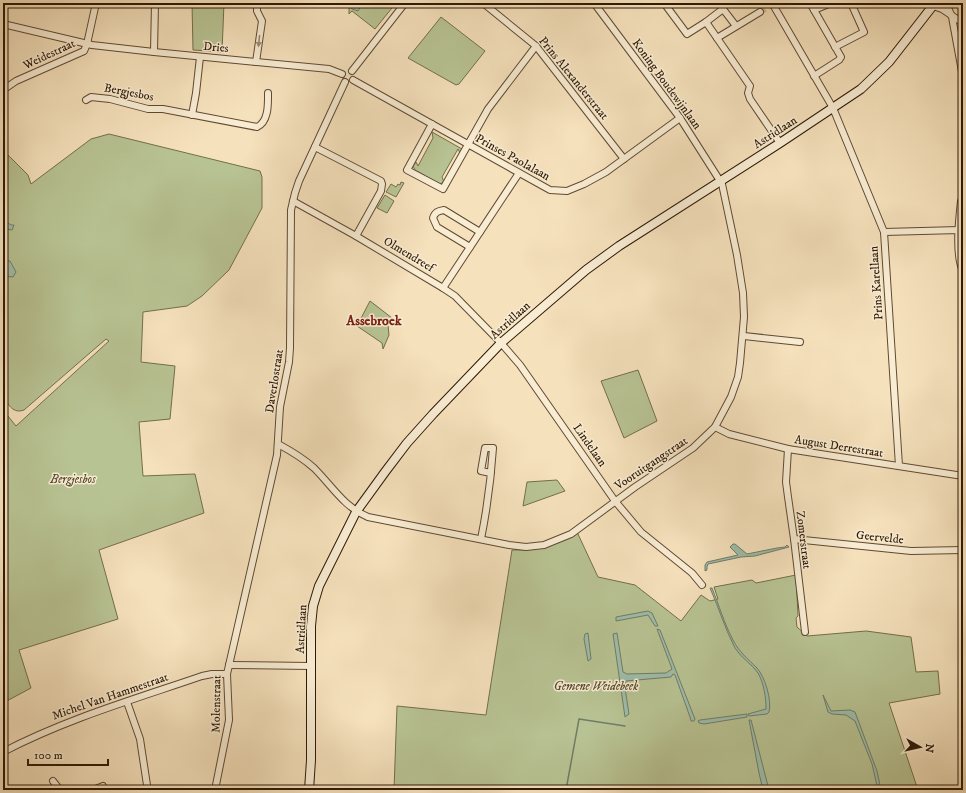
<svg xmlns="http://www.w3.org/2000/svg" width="966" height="793" font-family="'IM FELL DW Pica',serif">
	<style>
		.green { fill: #b8c393; stroke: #736e4c }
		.water { fill: #9dbeab; stroke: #717c68 }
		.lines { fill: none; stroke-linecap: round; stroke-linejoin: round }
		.stream { stroke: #717c68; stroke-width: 1.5 }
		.minor-tunnel { stroke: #cdb997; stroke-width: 6; stroke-dasharray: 6 3; stroke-linecap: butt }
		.minor-casing { stroke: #604a32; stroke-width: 8 }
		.secondary-casing { stroke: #2e1804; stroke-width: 10 }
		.minor { stroke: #f8ecd3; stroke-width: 6 }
		.secondary { stroke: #f8ecd3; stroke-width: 8 }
		.oneway { fill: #9d8d76 }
		.labels { text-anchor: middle; stroke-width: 3; stroke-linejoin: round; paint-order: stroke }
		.street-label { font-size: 12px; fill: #2e1804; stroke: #f8ecd3 }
		.park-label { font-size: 12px; font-style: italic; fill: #574b2f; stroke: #f8ecd3 }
		.quarter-label { font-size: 14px; font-weight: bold; fill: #7a1f14; stroke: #f8ecd3 }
	</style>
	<rect width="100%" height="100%" fill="#f5e1bc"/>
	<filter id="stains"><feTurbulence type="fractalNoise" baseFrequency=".005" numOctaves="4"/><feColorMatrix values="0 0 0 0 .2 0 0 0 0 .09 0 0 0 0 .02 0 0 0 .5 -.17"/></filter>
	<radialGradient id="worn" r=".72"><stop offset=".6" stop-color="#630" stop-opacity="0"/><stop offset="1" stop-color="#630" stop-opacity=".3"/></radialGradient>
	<g class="green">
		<path d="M192,3h32l-2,49 -29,-2z"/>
		<path d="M349,3h47l-21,26 -23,-18 -3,3z"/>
		<path d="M441,17l44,34 -26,33 -3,1 -48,-27z"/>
		<path d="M432,132l30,17 -2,4 -2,-4 -16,28 2,5 -4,2 -25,-14 -2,-4 3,-4 2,4 15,-28z"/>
		<path d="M109,134l151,37 2,6v31l-33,62 -27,26 -15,10 -44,6 -2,50 34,4 -5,53 -31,3 4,54 52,-2 9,39 -105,37 19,69 -99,31 12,38 -28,15v-293l13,16 93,-85 -3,-2 -82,71c-11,4 -15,-5 -21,-13v-247l25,25 3,9 60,-45z"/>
		<path d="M401,182l3,1 -8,14 -10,-5 5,-8 5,3 2,-3 2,1z"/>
		<path d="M385,195l9,6 -7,12 -10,-5z"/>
		<path d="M370,301l22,17 -4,7 1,10 -6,14 -1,-6 -25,-17z"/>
		<path d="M638,370l19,51 -33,17 -23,-57z"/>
		<path d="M557,480l8,11 -42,15 4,-24z"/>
		<path d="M577,532l21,45 37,8 46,36 20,-26 9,6 8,-2 -4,-12 38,-7 4,3 40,-8 2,41 -2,2 1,9 10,9 59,-5 45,6 5,35 22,-1 2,23 -51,9 29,87h-524l3,-84 89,9 26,-165c28,0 41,-3 65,-18z"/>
	</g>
	<g class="water">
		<path d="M351,3h12l-5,8 -6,-2 -1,-1z"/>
		<path d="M5,221l6,4h3l-2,5 -5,-1 -4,14v-21z"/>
		<path d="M3,261h7l6,11 -3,5 -10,-1z"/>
		<path d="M733,544h2l12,10 30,-6 8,-1 2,-2 2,2 -34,9 -14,1 -33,7 -1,3v3l-2,1v-6l2,-3 31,-7 -8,-8z"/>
		<path d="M710,588h2c7,17 12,35 21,52 6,12 15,19 24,28 8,9 15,32 12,44l-2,2 -18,2 -1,-2 18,-5c0,-12 -2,-25 -8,-36 -6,-9 -17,-15 -23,-25 -10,-19 -16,-40 -25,-60z"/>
		<path d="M648,611l4,2 6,13h-3l-7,-11 -32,6v-4z"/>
		<path d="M657,629l3,1 35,89 -1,2h-3l-1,-4 -15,-42 -2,-1 -2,3 -45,4 -1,7 4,26 -4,3 -12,-83 4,-1 6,39 4,2 39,-1 6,-4z"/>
		<path d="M588,633l3,26 -3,2 -4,-22 1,-5z"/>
		<path d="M823,695l8,16 19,-1 5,2 22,59 4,19h-3l-6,-26 -17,-43 -9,-6 -14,-1 -4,-2z"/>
		<path d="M747,714v3l-43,7 -5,-1 -1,-2 2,-1z"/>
		<path d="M749,720h2l18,70h-6l-4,-17z"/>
	</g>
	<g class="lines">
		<path class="stream" d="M566,790l13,-71 46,7"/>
		<path class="minor-tunnel" d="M760,12l8,-5"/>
		<g class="minor-casing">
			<g id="minor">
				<path d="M483,3l53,43 88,113"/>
				<path d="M664,3l23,31 19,-12 44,64 -2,7 2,6 30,44"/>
				<path d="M772,3l61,105 51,124 15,234"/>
				<path d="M810,3l31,54 -2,3 -25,16"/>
				<path d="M946,3l6,14 11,60"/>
				<path d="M933,6l9,3 21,14"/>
				<path d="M814,10l17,-7"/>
				<path d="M706,22l17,-13 13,17"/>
				<path d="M3,24l89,21 62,7 175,17 13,5"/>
				<path d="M717,38l43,-26"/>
				<path d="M835,47l29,-15 -13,-29"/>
				<path d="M154,52l1,-49"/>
				<path d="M256,62l6,-41 -5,-10v-8"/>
				<path d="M352,71l53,-68"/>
				<path d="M353,80l197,110 17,1 17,-7 22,-12 74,-54"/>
				<path d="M3,90l13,-9 68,-30 3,-7 9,-41"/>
				<path d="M86,100l5,-3 19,2 38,10h15l94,18c12,-5 11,-24 11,-34"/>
				<path d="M192,115l4,-22 4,-36"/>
				<path d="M432,124l-25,46 36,19 45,-80 48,-63"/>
				<path d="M315,147l66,34 1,3 -1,7 -25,45"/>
				<path d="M963,200l-2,1c-2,18 -6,54 2,70"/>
				<path d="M293,201l63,35 87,52 12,8 46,47 19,22 95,136 26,31 51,41 10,12"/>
				<path d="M884,232l75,-2 4,1"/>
				<path d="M470,247l-33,-20 -4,-9c2,-6 5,-7 11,-8l36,22"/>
				<path d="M443,288l76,-115"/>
				<path d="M744,336l56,6"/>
				<path d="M715,427l14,7 59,15 175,27"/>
				<path d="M278,444c13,7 25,14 36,24 19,19 29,38 54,49l141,28 17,2 18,-2 27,-11 64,-47 58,-39 22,-21 16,-30 7,-20 2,-14 4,-46 -1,-24 -6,-38 -15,-71 -42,-66 -86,-115"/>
				<path d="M788,449l-2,33 2,15 6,42 11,93"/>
				<path d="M481,539c6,-30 10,-60 12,-91h-8l-4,23 10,2"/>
				<path d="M794,539l117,12 52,-1"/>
				<path d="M229,665l82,1"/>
				<path d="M127,702l13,37 7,46"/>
				<path d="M3,752c63,-33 132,-53 199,-76l10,-2h15"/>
				<path d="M53,781l7,9"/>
				<path d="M93,790l10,-4"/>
				<path d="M215,790l14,-70 -2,-46 50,-219 3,-48 9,-45 1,-14 1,-138 4,-17 4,-12 46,-99"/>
			</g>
		</g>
		<g class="secondary-casing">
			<path id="secondary" d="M309,790l2,-30v-134l2,-20 6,-20 37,-74 29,-40 22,-29 26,-29 68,-71 85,-73 33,-24 161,-103 81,-54 28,-27 46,-59"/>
		</g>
		<use href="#minor" class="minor"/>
		<use href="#secondary" class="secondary"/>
	</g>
	<defs><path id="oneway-solid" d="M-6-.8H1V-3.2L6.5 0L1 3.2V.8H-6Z"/></defs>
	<use class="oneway" href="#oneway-solid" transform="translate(259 41) rotate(96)"/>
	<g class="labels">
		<g class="street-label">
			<text transform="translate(216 47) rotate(5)" y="4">Dries</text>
			<text transform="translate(49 54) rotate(-25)" y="4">Weidestraat</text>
			<text transform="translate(574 78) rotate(51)" y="4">Prins Alexanderstraat</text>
			<text transform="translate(667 84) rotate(54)" y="4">Koning Boudewijnlaan</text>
			<text transform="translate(129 92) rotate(11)" y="4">Bergjesbos</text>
			<text transform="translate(775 132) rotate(-33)" y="4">Astridlaan</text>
			<text transform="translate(513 157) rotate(29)" y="4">Prinses Paolalaan</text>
			<text transform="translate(409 254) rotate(31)" y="4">Olmendreef</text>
			<text transform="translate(876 283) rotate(-94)" y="4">Prins Karellaan</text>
			<text transform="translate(510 320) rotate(-42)" y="4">Astridlaan</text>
			<text transform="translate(274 381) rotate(-81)" y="4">Daverlostraat</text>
			<text transform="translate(590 445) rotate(55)" y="4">Lindelaan</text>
			<text transform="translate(839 446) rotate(9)" y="4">August Derrestraat</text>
			<text transform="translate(651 463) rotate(-34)" y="4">Vooruitgangstraat</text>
			<text transform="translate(880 537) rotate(6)" y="4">Geervelde</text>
			<text transform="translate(804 540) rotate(83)" y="4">Zomerstraat</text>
			<text transform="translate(301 629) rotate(-87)" y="4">Astridlaan</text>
			<text transform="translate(110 696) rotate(-19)" y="4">Michel Van Hammestraat</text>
			<text transform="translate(216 704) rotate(-89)" y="4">Molenstraat</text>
		</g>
		<g class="park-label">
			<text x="73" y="483">Bergjesbos</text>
			<text x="596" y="690">Gemene Weidebeek</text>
		</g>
		<g class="quarter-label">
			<text x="374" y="325">Assebroek</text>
		</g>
	</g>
	<rect width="966" height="793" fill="none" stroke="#f5e1bc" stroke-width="16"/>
	<rect x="4" y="4" width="958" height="785" fill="none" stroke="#2e1804" stroke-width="2"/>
	<rect x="8" y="8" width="950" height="777" fill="none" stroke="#2e1804"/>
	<g transform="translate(920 747) rotate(98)" stroke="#f8ecd3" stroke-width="3" paint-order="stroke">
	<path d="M0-3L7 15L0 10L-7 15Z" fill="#2e1804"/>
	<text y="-6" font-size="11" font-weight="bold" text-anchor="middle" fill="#2e1804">N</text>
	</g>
	<path d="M28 759v6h80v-6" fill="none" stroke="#2e1804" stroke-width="2"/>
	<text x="34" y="759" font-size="12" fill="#2e1804" stroke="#f8ecd3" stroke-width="3" paint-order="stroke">100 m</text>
	<rect width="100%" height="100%" filter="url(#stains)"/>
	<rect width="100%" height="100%" fill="url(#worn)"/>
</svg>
